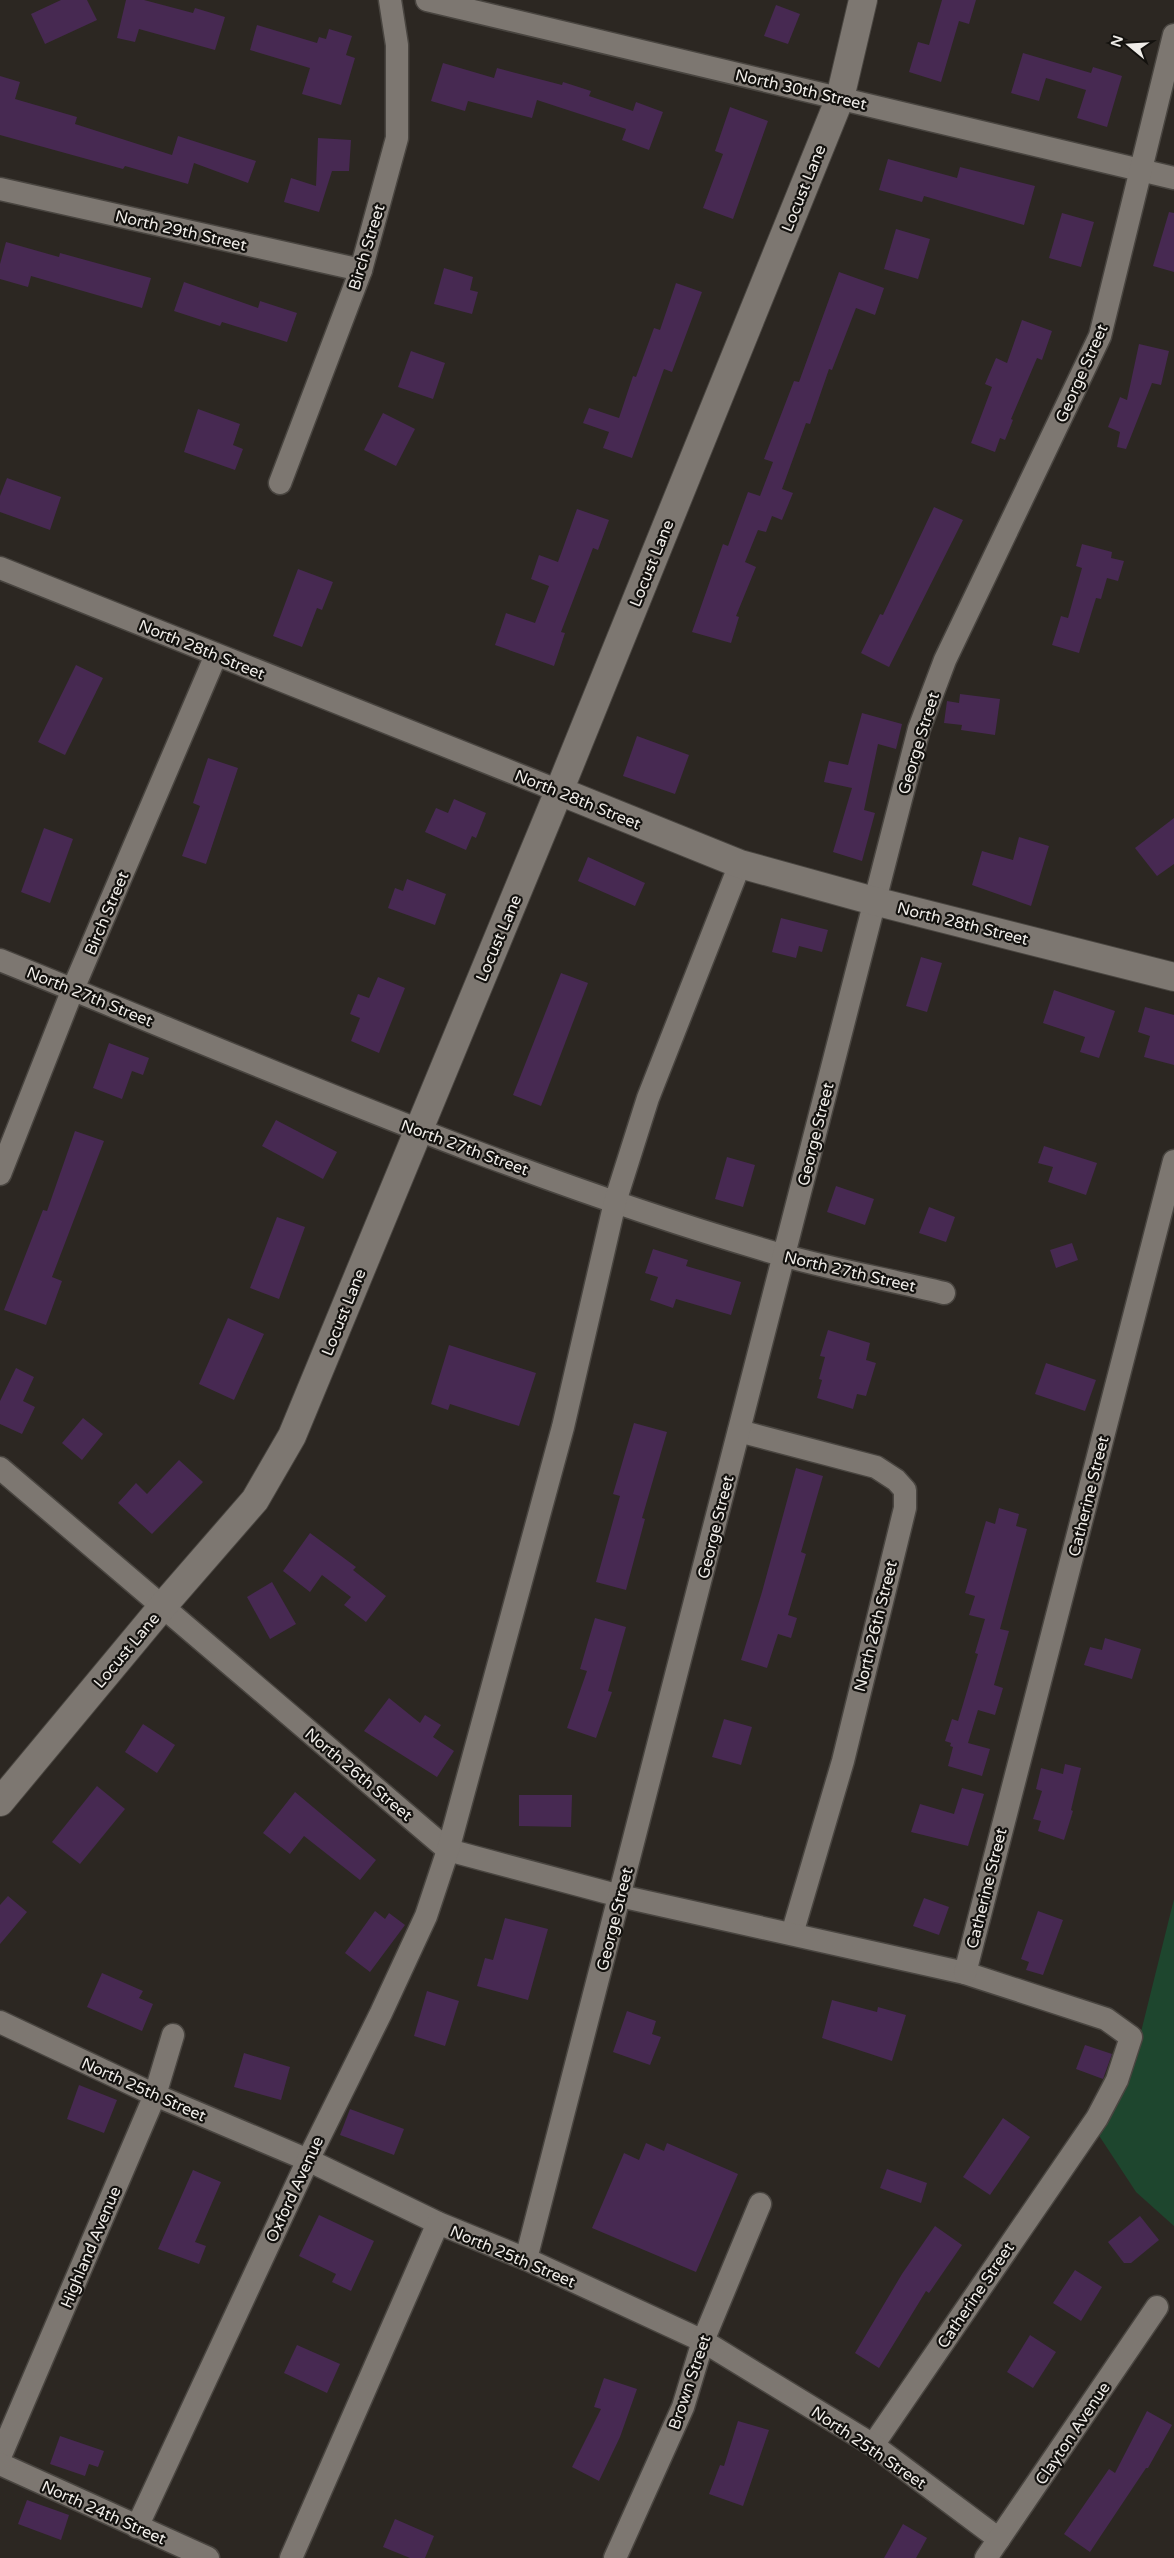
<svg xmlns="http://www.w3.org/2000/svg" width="1174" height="2558" font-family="'Varela Round',sans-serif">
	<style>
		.green { fill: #1e462e }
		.building { fill: #472952 }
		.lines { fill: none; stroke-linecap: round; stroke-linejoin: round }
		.minor-casing { stroke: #494540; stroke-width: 25 }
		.tertiary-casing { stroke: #494540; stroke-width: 30 }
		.minor { stroke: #7d7771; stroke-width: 22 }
		.tertiary { stroke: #7d7771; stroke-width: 28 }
		.labels { text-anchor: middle; stroke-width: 4.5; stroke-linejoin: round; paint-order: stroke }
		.street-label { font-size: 16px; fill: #f0ede9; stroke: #13110e }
	</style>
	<rect width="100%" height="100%" fill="#2c2722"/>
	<path class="green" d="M1174,1899v327l-38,-34 -38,-58 40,-90z"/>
	<g class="building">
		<path d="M61,0h26l10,20 -52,24 -14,-30z"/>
		<path d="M126,0h18l49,13 2,-5 30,9 -10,33 -76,-21 -4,13 -18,-4z"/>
		<path d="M942,0h34l-7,24 -10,-3 -18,61 -32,-10 9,-30 11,3z"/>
		<path d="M776,5l24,9 -12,30 -24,-8z"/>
		<path d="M257,25l60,18 2,-6 7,2 3,-10 23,7 -6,19 9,3 -14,47 -39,-11 8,-26 -60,-18z"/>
		<path d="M1023,53l68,20 2,-6 29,9 -15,51 -30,-9 9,-28 -40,-12 -7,23 -28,-8z"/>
		<path d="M443,63l51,15 3,-10 65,17 1,-3 28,9 -2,5 44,15 3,-9 27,10 -14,38 -27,-10 4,-11 -89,-29 -5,18 -64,-17 -3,10 -34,-10z"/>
		<path d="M0,76l20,6 -5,17 62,18 -2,7 97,31 6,-19 78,25 -8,22 -54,-20 -6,21 -63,-18 -2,3 -123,-34z"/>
		<path d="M730,107l38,14 -35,98 -30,-11 20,-54 -8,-3z"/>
		<path d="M318,138l33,2 -2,31h-17l-13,41 -35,-10 7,-24 25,8z"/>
		<path d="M888,159l69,19 3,-11 75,19 -11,39 -100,-29 -2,6 -43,-12z"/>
		<path d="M1169,212l5,1v59l-21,-6z"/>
		<path d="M1062,213l32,9 -13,45 -32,-9z"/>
		<path d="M896,229l34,10 -12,40 -34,-10z"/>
		<path d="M6,242l53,15 1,-4 91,25 -9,30 -111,-32 -3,11 -28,-8v-15z"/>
		<path d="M444,268l29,9 -3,13 8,2 -6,22 -38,-10z"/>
		<path d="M839,272l45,16 -9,27 -19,-7 -24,62 -3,-1 -19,55 -4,-1 -24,66 11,4 -11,27 -10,-4 -6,16 -8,-2 -13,32 11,5 -20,49 3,1 -8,26 -39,-11 31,-88 5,2 20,-54 12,4 13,-34 -9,-3 30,-78 5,1z"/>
		<path d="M184,282l74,26 2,-7 37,12 -10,29 -65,-20 -2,4 -46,-15z"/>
		<path d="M676,283l26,9 -30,80 -8,-3 -32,89 -29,-10 6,-16 -26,-9 6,-15 30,10 14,-42 3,1 18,-49 6,2z"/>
		<path d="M1022,320l30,11 -10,29 -5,-2 -26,61 2,1 -8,20 -5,-2 -5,14 -24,-9 21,-56 -7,-3 11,-26 11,5z"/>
		<path d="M1139,344l30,7 -8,34 -9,-2 -26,66 -9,-2 3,-15 -12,-5 12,-30 7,3z"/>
		<path d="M411,351l34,12 -12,36 -35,-12z"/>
		<path d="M198,409l42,15 -7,21 10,4 -8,21 -51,-18z"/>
		<path d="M383,413l32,16 -19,37 -32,-16z"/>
		<path d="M7,478l54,19 -11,33 -50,-18v-16z"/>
		<path d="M934,507l29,13 -74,147 -28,-14 19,-39 3,1z"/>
		<path d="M577,509l32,11 -11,30 -5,-2 -32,84 4,1 -11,33 -59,-21 11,-32 29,10 14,-37 -18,-7 8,-24 19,7z"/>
		<path d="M1082,544l30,8 -1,6 13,3 -6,20 -11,-3 -6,21 -5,-1 -17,55 -27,-8 9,-29 7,2 14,-50 -6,-2z"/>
		<path d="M298,569l35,13 -11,28 -5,-2 -15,39 -29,-11z"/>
		<path d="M76,665l27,13 -38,77 -27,-13z"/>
		<path d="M960,694l40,5 -5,36 -34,-5 1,-5 -18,-2 3,-22 12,2z"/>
		<path d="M862,713l40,11 -6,25 -18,-5 -14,66 11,3 -13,48 -29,-9 19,-64 -28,-6 5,-21 19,4z"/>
		<path d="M637,736l52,19 -14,39 -52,-18z"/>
		<path d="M208,758l30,10 -32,96 -24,-8 18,-50 -7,-3z"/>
		<path d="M454,799l32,14 -10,25 -4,-2 -6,14 -41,-18 11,-24 12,5z"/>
		<path d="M1174,818v46l-17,12 -22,-28z"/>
		<path d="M44,828l29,11 -23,64 -29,-11z"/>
		<path d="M1019,837l30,9 -18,60 -59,-21 10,-34 31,9z"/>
		<path d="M588,857l57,26 -10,23 -57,-25z"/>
		<path d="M407,879l39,15 -11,31 -47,-17 7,-20 8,3z"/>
		<path d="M781,918l47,12 -6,22 -23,-6 -3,12 -24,-6z"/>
		<path d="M921,957l21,6 -15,49 -21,-6z"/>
		<path d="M561,973l27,10 -47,123 -28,-11z"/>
		<path d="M378,977l27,11 -26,65 -28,-12 9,-23 -10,-4 8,-20 11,4z"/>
		<path d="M1054,990l61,21 -16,47 -19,-6 5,-15 -42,-14z"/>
		<path d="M1145,1007l29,8v50l-30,-8 6,-21 -12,-4z"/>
		<path d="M109,1043l40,15 -6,17 -11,-4 -10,28 -29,-11z"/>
		<path d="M276,1120l61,32 -14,27 -61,-33z"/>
		<path d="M75,1131l29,10 -52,136 10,4 -16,44 -42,-15 39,-100 4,1z"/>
		<path d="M1044,1146l53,17 -11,32 -38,-13 5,-15 -15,-4z"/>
		<path d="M727,1157l28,8 -12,42 -28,-8z"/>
		<path d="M836,1186l38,13 -9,26 -38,-13z"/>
		<path d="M929,1207l26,10 -9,25 -27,-9z"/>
		<path d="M277,1217l28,10 -26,72 -29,-11z"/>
		<path d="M1072,1243l6,17 -22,8 -6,-18z"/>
		<path d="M653,1249l35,11 -2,6 55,16 -10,33 -55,-16 -3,9 -23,-8 8,-23 -13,-4z"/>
		<path d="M228,1318l36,16 -30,66 -35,-16z"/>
		<path d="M828,1330l42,13 -4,17 10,3 -10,33 -9,-2 -4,15 -36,-11 5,-18 -3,-1 6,-22 -5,-1z"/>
		<path d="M449,1345l87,28 -17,53 -69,-22 -2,6 -17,-6z"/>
		<path d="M1046,1363l50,17 -11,31 -50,-17z"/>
		<path d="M16,1368l18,9 -11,24 12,6 -13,27 -22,-10v-23z"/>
		<path d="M83,1418l20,16 -21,26 -20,-17z"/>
		<path d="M634,1423l33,9 -25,86 3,1 -19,71 -30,-8 24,-86 -7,-2z"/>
		<path d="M179,1460l24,22 -51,52 -34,-31 18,-20 11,11z"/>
		<path d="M796,1468l27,8 -22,76 5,2 -18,61 9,3 -6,20 -13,-4 -11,34 -26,-8 21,-68z"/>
		<path d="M999,1508l20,6 -3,12 11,3 -27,100 9,2 -15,54 9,3 -8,27 -17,-5 -10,33 22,6 -8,27 -34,-10 5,-19 -3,-1 1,-3 -6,-2 7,-22 6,2 20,-67 -3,-1 10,-34 -16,-4 6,-19 -10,-3 21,-72 9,3z"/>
		<path d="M310,1533l46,34 -3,3 33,26 -20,26 -22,-17 7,-8 -29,-22 -12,17 -27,-21z"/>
		<path d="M272,1582l24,42 -26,15 -23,-42z"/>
		<path d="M595,1618l31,9 -18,64 4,1 -16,46 -29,-10 20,-57 -7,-2z"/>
		<path d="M1105,1638l36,11 -9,30 -48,-14 6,-18 12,3z"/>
		<path d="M389,1698l31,25 5,-8 16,10 -8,12 21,14 -17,26 -73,-46z"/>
		<path d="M724,1719l28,8 -11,38 -29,-8z"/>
		<path d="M143,1724l32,21 -18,28 -32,-21z"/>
		<path d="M1065,1764l16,4 -10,42 2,1 -9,29 -26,-9 3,-10 -8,-2 9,-28 -6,-2 5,-21 22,6z"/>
		<path d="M97,1786l28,23 -45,55 -28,-22z"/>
		<path d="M962,1788l22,6 -16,52 -57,-14 9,-28 34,10z"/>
		<path d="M295,1792l81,68 -16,20 -56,-44 -14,18 -27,-21z"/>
		<path d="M519,1795h53l-1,32 -52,-1z"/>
		<path d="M8,1896l19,16 -27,32v-39z"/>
		<path d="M924,1898l25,9 -10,28 -26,-9z"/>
		<path d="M375,1911l10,8 4,-6 16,12 -35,47 -25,-19z"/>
		<path d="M1038,1911l25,9 -20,55 -17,-5 3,-8 -8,-3z"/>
		<path d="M505,1918l43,11 -20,71 -51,-14 8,-28 8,2z"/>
		<path d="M102,1973l41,18 -4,7 14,6 -11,27 -55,-24z"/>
		<path d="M427,1991l32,10 -14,45 -31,-10z"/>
		<path d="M832,2000l45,12 1,-5 28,8 -14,46 -70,-23z"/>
		<path d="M627,2011l29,10 -4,13 9,3 -11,28 -37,-13z"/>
		<path d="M1085,2045l27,9 -9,25 -27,-10z"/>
		<path d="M244,2053l46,14 -9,33 -47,-13z"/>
		<path d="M79,2085l38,15 -13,33 -37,-14z"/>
		<path d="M350,2109l54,20 -10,26 -54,-20z"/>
		<path d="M1003,2118l27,19 -40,58 -27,-18z"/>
		<path d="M646,2143l18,8 3,-8 71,31 -42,98 -104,-44 32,-75 15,7z"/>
		<path d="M887,2169l40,14 -6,20 -41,-15z"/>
		<path d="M193,2170l28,12 -26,60 11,4 -7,18 -41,-15z"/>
		<path d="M319,2215l55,26 -23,50 -19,-9 4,-8 -37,-18z"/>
		<path d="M1140,2216l19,24 -28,23h-7l-16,-21z"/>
		<path d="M935,2226l27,19 -33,48 -3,-2 -47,77 -24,-15 47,-79z"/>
		<path d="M1075,2270l27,17 -21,34 -28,-18z"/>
		<path d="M1030,2335l26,17 -23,36 -26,-16z"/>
		<path d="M297,2345l43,19 -13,29 -43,-20z"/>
		<path d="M604,2378l33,11 -17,48 -21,44 -27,-14 29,-58 -7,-2z"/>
		<path d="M1147,2411l25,14 -24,43h-2l-56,84 -26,-18 45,-65 6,4z"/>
		<path d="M738,2421l31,9 -26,76 -34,-12 11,-29 4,1z"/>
		<path d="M60,2436l44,15 -6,16 -9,-3 -4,12 -35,-12z"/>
		<path d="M27,2500l42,15 -8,25 -43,-16z"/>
		<path d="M395,2519l39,17 -9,22h-15l-27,-11z"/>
		<path d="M903,2524l24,14 -11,20h-32z"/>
	</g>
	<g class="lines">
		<g class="minor-casing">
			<g id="minor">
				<path d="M427,0l747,178"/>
				<path d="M0,189l361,81"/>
				<path d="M280,483l81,-213 36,-132v-93l-7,-45"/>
				<path d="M0,568l559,223"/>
				<path d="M0,960c258,104 514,218 782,295 53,15 109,25 162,38"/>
				<path d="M0,1174l73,-185 143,-334"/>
				<path d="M739,1431l137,36 20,13 9,10v18l-62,253 -51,173"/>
				<path d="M0,1468l448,382 172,46 345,77 141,46 25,18 -14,43 -20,38 -224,327"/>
				<path d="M965,1973l209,-812"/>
				<path d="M0,2022l155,73 153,65 130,63 88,36 177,82 170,104 126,94"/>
				<path d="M526,2259l393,-1530 26,-69 155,-324 74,-301"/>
				<path d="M0,2457l155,-362 18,-60"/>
				<path d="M0,2464l208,94"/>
				<path d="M137,2527l171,-367 73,-147 45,-97 22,-66 115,-423 52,-225 33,-104 92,-234"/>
				<path d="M291,2558l147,-335"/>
				<path d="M615,2558l68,-151 20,-66 57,-137"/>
				<path d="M986,2558l171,-251"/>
			</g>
		</g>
		<g class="tertiary-casing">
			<g id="tertiary">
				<path d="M559,791l181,73 134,37 300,76"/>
				<path d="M0,1802l162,-195 93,-107 37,-64 267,-645 281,-693 23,-98"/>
			</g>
		</g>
		<use href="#minor" class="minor"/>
		<use href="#tertiary" class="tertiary"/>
	</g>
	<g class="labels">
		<g class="street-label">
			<text transform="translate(801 89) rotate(13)" y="6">North 30th Street</text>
			<text transform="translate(803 188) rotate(-68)" y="6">Locust Lane</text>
			<text transform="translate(181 230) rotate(13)" y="6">North 29th Street</text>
			<text transform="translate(366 247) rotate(-73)" y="6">Birch Street</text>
			<text transform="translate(1081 373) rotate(-66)" y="6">George Street</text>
			<text transform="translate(651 563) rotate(-68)" y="6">Locust Lane</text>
			<text transform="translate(202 649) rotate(22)" y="6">North 28th Street</text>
			<text transform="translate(918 743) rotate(-73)" y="6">George Street</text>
			<text transform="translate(578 799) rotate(22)" y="6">North 28th Street</text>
			<text transform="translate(106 913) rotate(-67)" y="6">Birch Street</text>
			<text transform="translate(963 923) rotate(14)" y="6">North 28th Street</text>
			<text transform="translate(498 938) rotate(-67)" y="6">Locust Lane</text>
			<text transform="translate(90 996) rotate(22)" y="6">North 27th Street</text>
			<text transform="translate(815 1134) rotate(-76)" y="6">George Street</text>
			<text transform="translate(465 1147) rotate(20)" y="6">North 27th Street</text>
			<text transform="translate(850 1271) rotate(13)" y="6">North 27th Street</text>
			<text transform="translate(343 1312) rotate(-68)" y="6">Locust Lane</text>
			<text transform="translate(1088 1496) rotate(-76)" y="6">Catherine Street</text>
			<text transform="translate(715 1527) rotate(-76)" y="6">George Street</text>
			<text transform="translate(875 1626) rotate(-76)" y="6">North 26th Street</text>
			<text transform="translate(126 1650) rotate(-50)" y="6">Locust Lane</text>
			<text transform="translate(359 1774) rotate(40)" y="6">North 26th Street</text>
			<text transform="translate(986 1888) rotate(-76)" y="6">Catherine Street</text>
			<text transform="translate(614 1919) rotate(-76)" y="6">George Street</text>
			<text transform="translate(144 2089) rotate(24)" y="6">North 25th Street</text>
			<text transform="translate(294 2189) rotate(-65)" y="6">Oxford Avenue</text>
			<text transform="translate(90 2247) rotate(-67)" y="6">Highland Avenue</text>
			<text transform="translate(513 2256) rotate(23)" y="6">North 25th Street</text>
			<text transform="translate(975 2295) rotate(-56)" y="6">Catherine Street</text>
			<text transform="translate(689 2382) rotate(-71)" y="6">Brown Street</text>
			<text transform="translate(1072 2433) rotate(-56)" y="6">Clayton Avenue</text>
			<text transform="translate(869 2447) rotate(34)" y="6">North 25th Street</text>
			<text transform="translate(104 2512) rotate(24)" y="6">North 24th Street</text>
		</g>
	</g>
	<g transform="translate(1129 45) rotate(288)" stroke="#13110e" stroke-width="4" paint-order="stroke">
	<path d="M0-4L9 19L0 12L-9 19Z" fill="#f0ede9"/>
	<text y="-8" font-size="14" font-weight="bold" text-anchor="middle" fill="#f0ede9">N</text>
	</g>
</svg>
